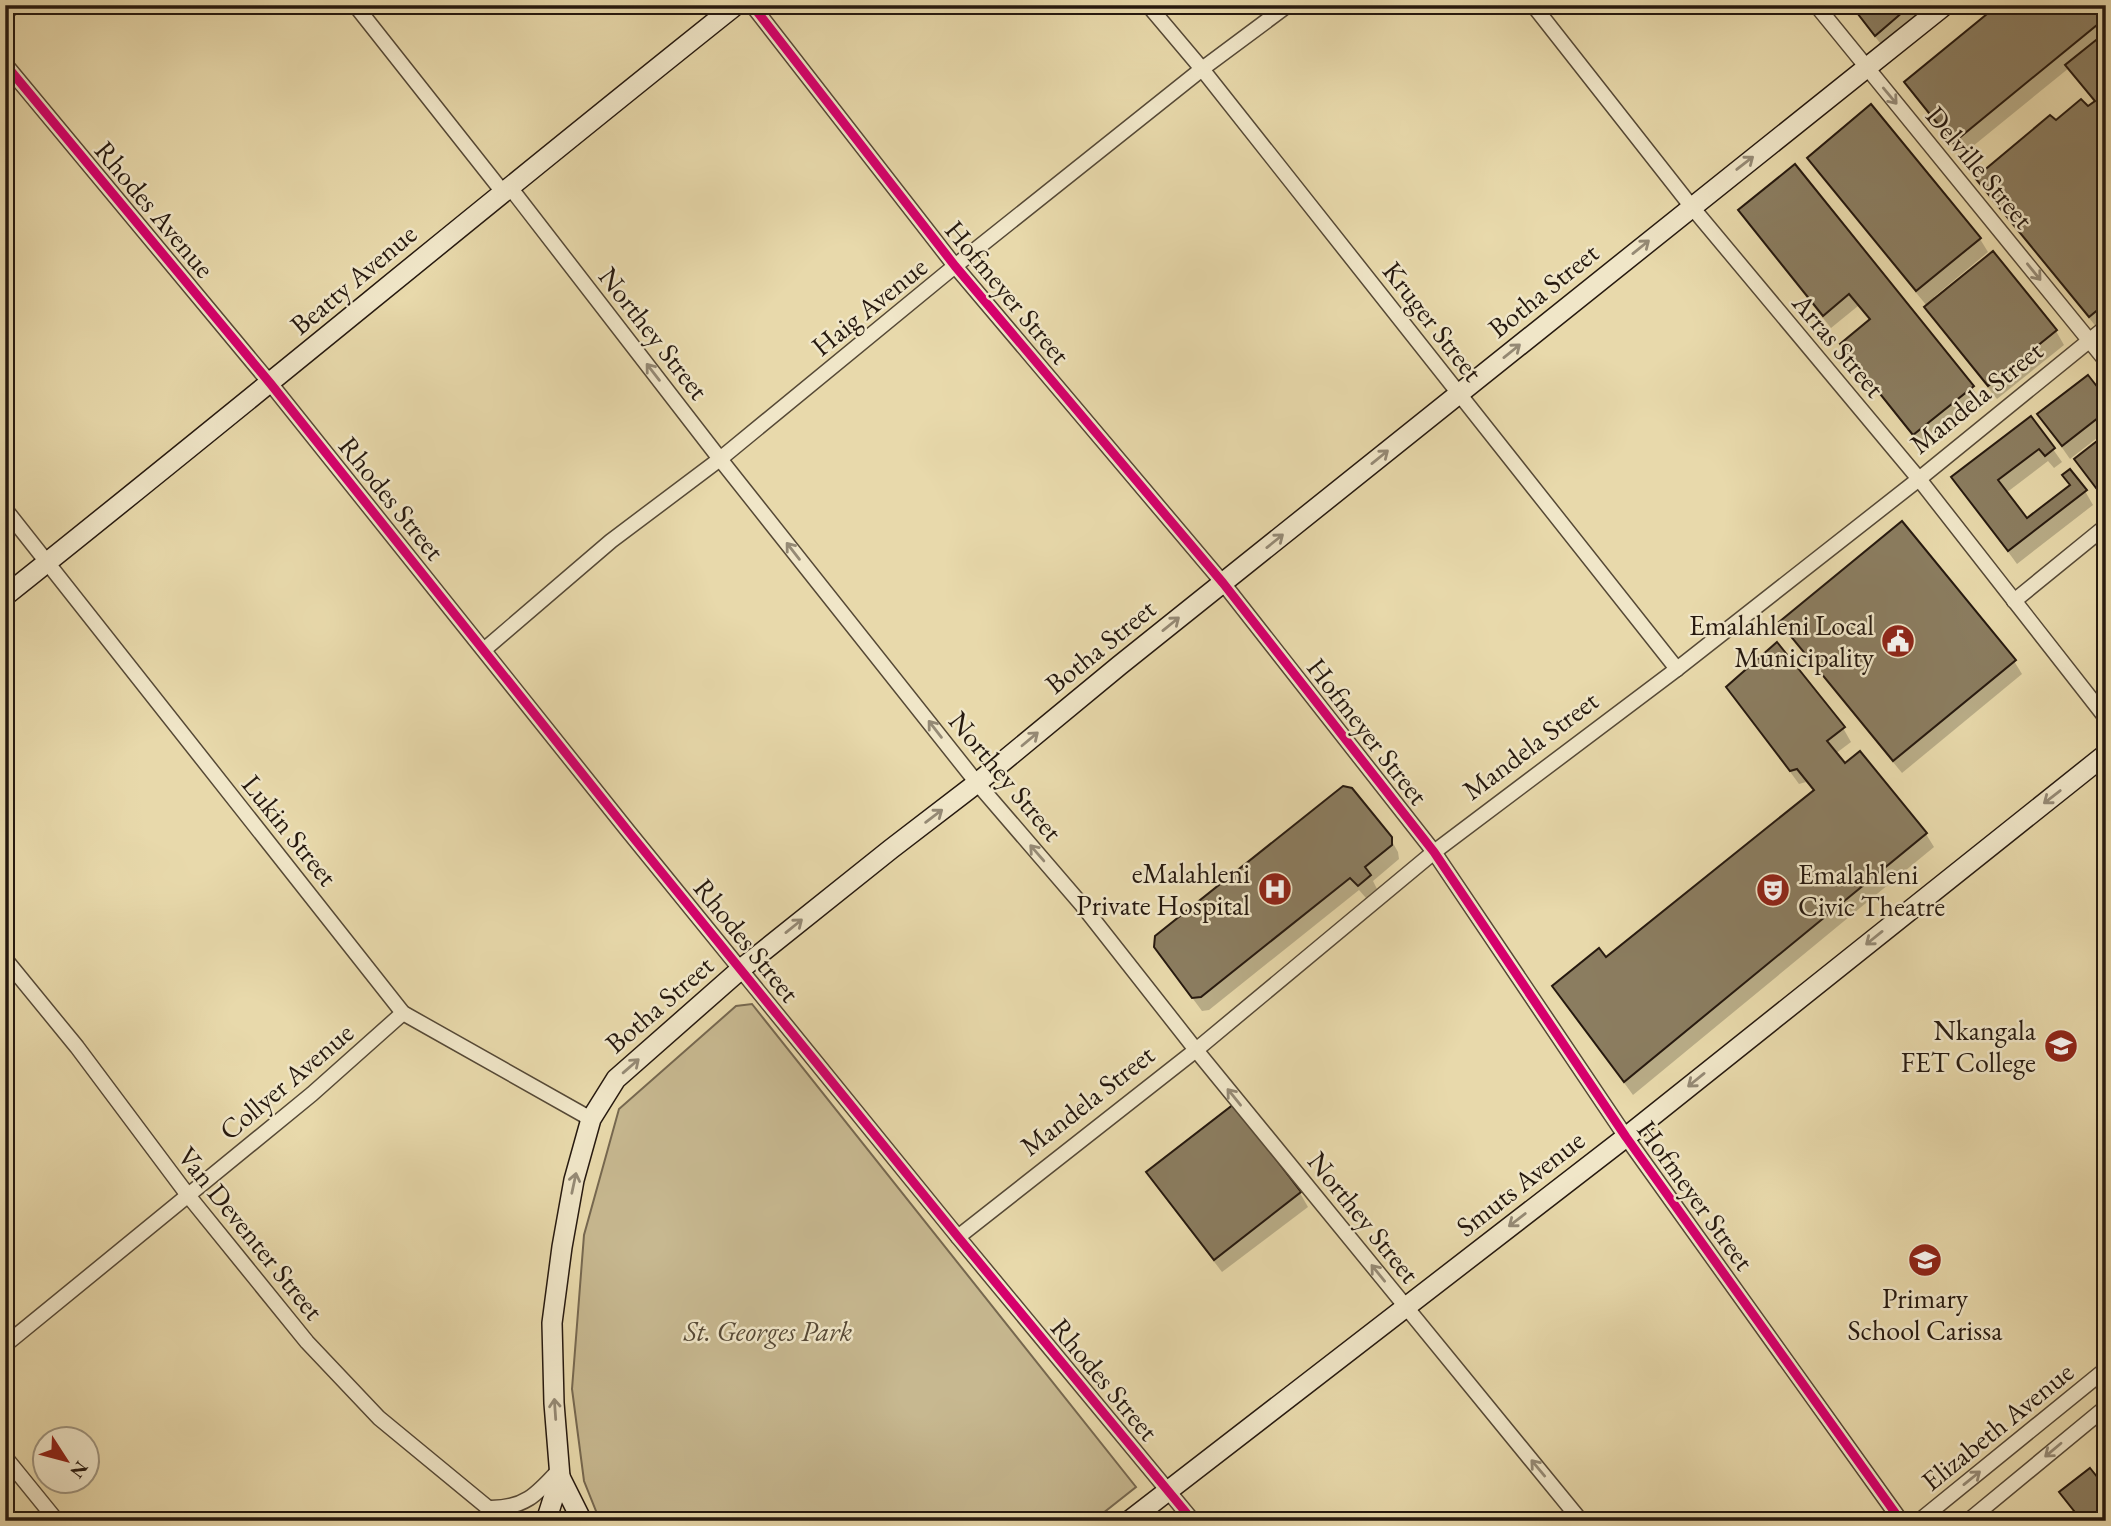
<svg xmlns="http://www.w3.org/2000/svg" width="2111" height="1526" font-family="'EB Garamond',serif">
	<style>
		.green { fill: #c7b890; stroke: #766850; stroke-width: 2 }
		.shadow { fill: #0003 }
		.building { fill: #8b7d60; stroke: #26190f; stroke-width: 2 }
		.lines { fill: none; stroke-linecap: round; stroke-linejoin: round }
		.street-casing { stroke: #564936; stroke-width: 17 }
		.secondary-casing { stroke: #26190f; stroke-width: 22 }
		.street { stroke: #f0e6c8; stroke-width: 14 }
		.secondary { stroke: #f0e6c8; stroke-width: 19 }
		.cycleway-casing { stroke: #f0e6c8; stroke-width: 13 }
		.cycleway { stroke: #d6006c; stroke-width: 9 }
		.oneway { stroke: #958a75 }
		.labels { text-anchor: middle; stroke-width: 5; stroke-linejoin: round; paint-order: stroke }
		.street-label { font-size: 28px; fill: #26190f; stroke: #f0e6c8 }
		.poi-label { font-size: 28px; fill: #26190f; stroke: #f0e6c8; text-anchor: end }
		.park-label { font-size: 28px; font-style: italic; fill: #564936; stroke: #f0e6c8 }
	</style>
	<rect width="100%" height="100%" fill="#e8d9ab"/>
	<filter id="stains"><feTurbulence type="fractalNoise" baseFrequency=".00286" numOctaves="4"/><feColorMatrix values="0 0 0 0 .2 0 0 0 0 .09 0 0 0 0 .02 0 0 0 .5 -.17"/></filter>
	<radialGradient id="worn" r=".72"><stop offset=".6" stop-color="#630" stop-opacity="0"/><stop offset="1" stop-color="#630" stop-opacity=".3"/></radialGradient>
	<path class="green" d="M752,1004l384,483 -43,34h-493l-16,-40 -12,-92 12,-154 35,-126 117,-103z"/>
	<g class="shadow">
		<path d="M1850,5h85l-51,43z"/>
		<path d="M2089,5l17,23v295l-8,6 -113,-138 -8,-13 79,-56 32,-13 7,-6 -26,-35 -107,87 -48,-59 -8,-13z"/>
		<path d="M1871,107l109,132 8,13 -54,45 2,2 57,-46 63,78 8,14 -67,54 -63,-79 -7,-14 -110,-134 -8,-14z"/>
		<path d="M1740,211l232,176 8,13 -58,48 -72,-91 -8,-13 28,-23 -12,-15 -27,22 -83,-104z"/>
		<path d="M2106,401v30l-36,28 -31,-44z"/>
		<path d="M2031,418l31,44 -8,6 -6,-7 -42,32 21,27 44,-34 -7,-11 21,16 8,14 -76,59 -63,-86z"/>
		<path d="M2106,436v64h-1l-29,-41z"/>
		<path d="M1781,622l233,39 8,13 -120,99 -113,-138z"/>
		<path d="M1777,645l66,83 8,14 -16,12 10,12 81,68 8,13 -301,248 -79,-108 51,-27 209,-168 -8,-10 -7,2 -71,-97z"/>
		<path d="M1390,838l8,14 1,7 -26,22 4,8 -11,9 -7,-8 -150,120 -7,1 -38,-51z"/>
		<path d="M1233,1107l67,86 8,14 -86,65 -66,-86 -8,-13z"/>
	</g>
	<g class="building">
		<path d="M1851,5h60l-36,31z"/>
		<path d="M1998,5h93l12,15 -150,123 -49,-61z"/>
		<path d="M2106,32v271l-17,14 -114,-139 75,-63 6,5 25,-21 7,7 7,-5 -30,-36z"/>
		<path d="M1871,104l110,134 -65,53 -109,-133z"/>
		<path d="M1795,164l179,222 -61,49 -73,-91 30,-25 -21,-25 -26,22 -85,-106z"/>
		<path d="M1993,251l64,79 -69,56 -64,-79z"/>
		<path d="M2088,375l18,23v30l-8,-10 -36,28 -25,-32z"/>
		<path d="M2031,416l24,32 -10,8 -6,-7 -41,31 29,38 43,-33 -8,-10 8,-6 17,21 -79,61 -57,-74z"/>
		<path d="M2106,434v47l-10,7 -22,-29z"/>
		<path d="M1902,521l114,139 -123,101 -114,-139z"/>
		<path d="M1777,642l68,85 -18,14 18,22 15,-12 67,82 -303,249 -72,-96 47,-38 7,9 208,-167 -17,-21 -7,2 -64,-84z"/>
		<path d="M1343,786l9,2 40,49v8l-27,22 6,8 -13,11 -8,-8 -149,119 -9,1 -38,-51 1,-11z"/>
		<path d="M1234,1104l67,88 -87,68 -68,-88z"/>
		<path d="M2090,1468l16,20v33h-24l-23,-29z"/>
	</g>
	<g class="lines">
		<g class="street-casing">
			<g id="street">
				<path d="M355,5l147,186"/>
				<path d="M752,5l203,261 268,317 211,269 192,285 275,384"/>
				<path d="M1148,5l54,64 475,600"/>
				<path d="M1533,5l158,201 228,273 187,239"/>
				<path d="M1816,5l290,356"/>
				<path d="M5,13l10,-8"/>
				<path d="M5,64l265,319 358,448 330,406 235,284"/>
				<path d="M509,186l211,273 257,324 105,122 114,145 385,471"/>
				<path d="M5,509l398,504 188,106"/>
				<path d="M2014,601l92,-75"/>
				<path d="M485,649l126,-108 109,-82 235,-193 247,-197 86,-64"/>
				<path d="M5,959l72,88 110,147 120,148 72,76 125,103"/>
				<path d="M958,1237l238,-187 238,-198 243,-183 242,-190 187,-152"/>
				<path d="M5,1345l307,-251 91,-81"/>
				<path d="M5,1457l52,64"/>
				<path d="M491,1508c34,0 46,-14 68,-38"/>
				<path d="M1919,1521l187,-152"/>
				<path d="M1968,1521l138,-114"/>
			</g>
		</g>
		<g class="secondary-casing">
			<g id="secondary">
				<path d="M5,596c245,-195 486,-396 731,-591"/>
				<path d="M560,1477l22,44"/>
				<path d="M546,1521l14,-44 -6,-74 -2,-80 10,-76 12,-67 17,-61 25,-40 125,-110 150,-120 86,-66 143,-118 825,-660"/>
				<path d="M1129,1521l497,-384 480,-383"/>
			</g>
		</g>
		<use href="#street" class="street"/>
		<use href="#secondary" class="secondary"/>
		<g class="cycleway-casing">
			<g id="cycleway">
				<path d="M752,5l203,261 268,317 211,269 192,285 275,384"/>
				<path d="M5,64l265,319 358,448 330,406 235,284"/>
			</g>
		</g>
		<use href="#cycleway" class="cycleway"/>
	</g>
	<defs><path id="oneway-shaft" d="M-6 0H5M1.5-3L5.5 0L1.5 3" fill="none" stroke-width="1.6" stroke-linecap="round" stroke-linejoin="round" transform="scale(1.75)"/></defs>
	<g class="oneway">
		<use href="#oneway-shaft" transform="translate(1890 96) rotate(50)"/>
		<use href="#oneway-shaft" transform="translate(1745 163) rotate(-38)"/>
		<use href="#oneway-shaft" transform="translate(1641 247) rotate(-39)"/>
		<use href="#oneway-shaft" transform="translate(2034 272) rotate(51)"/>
		<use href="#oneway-shaft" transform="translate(1512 351) rotate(-39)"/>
		<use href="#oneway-shaft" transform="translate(653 372) rotate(-128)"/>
		<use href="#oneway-shaft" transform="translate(1380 457) rotate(-39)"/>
		<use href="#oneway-shaft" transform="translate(1275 541) rotate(-39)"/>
		<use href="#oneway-shaft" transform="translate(793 551) rotate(-128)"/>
		<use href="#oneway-shaft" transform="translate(1171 624) rotate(-39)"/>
		<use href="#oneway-shaft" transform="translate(935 729) rotate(-128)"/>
		<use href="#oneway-shaft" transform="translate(1030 739) rotate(-40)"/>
		<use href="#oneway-shaft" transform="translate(2052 797) rotate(142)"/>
		<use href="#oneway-shaft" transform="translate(934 816) rotate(-37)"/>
		<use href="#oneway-shaft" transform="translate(1037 853) rotate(-131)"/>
		<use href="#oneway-shaft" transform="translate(794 926) rotate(-39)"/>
		<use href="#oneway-shaft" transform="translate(1874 938) rotate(141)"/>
		<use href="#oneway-shaft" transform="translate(631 1066) rotate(-41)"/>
		<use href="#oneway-shaft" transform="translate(1696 1080) rotate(141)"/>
		<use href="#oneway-shaft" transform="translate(1234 1097) rotate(-129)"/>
		<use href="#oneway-shaft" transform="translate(574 1183) rotate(-78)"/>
		<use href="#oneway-shaft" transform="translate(1517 1220) rotate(142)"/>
		<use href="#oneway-shaft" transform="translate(1378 1273) rotate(-129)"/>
		<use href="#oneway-shaft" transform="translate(555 1409) rotate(-94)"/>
		<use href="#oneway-shaft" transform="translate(2053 1450) rotate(140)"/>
		<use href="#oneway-shaft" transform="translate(1538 1468) rotate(-130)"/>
		<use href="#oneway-shaft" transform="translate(1972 1478) rotate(-39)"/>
	</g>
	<defs>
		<g id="civic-disc" transform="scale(1.75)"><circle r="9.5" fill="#8f2418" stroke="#f0e6c8"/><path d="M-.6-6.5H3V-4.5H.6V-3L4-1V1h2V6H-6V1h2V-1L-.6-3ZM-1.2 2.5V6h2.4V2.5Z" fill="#fff"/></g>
		<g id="hospital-disc" transform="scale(1.75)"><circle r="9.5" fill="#8f2418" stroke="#f0e6c8"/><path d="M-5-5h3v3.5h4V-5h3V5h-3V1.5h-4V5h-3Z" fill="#fff"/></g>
		<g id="theatre-disc" transform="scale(1.75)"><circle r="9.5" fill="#8f2418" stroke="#f0e6c8"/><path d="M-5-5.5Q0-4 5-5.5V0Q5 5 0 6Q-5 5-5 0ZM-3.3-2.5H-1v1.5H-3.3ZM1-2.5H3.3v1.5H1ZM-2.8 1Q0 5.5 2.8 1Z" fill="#fff"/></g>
		<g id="university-disc" transform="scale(1.75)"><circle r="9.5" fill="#8f2418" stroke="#f0e6c8"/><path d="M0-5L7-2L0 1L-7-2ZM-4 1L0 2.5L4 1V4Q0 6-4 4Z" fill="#fff"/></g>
		<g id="school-disc" transform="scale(1.75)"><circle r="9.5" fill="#8f2418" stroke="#f0e6c8"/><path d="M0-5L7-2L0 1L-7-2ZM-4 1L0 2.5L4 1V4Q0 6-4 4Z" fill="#fff"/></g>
	</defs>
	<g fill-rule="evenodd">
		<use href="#civic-disc" x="1898" y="641"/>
		<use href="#hospital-disc" x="1275" y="889"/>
		<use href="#theatre-disc" x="1773" y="890"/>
		<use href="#university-disc" x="2061" y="1046"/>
		<use href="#school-disc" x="1925" y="1260"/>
	</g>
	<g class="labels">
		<g class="street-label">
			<text transform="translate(1980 167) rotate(50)" y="10">Delville Street</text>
			<text transform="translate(155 209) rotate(50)" y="10">Rhodes Avenue</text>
			<text transform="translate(353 279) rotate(-40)" y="10">Beatty Avenue</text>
			<text transform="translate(1543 290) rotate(-39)" y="10">Botha Street</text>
			<text transform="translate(1008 292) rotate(50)" y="10">Hofmeyer Street</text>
			<text transform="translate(869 306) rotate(-39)" y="10">Haig Avenue</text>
			<text transform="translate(1433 321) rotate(52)" y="10">Kruger Street</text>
			<text transform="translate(654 333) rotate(52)" y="10">Northey Street</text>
			<text transform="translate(1839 345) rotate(50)" y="10">Arras Street</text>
			<text transform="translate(1976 397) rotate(-39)" y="10">Mandela Street</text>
			<text transform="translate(392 498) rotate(51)" y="10">Rhodes Street</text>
			<text transform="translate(1100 646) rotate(-39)" y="10">Botha Street</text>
			<text transform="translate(1368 731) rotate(52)" y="10">Hofmeyer Street</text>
			<text transform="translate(1530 745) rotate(-37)" y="10">Mandela Street</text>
			<text transform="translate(1006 776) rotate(50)" y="10">Northey Street</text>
			<text transform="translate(290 830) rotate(51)" y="10">Lukin Street</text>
			<text transform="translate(747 940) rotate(51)" y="10">Rhodes Street</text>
			<text transform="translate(659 1004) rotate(-41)" y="10">Botha Street</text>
			<text transform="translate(286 1081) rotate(-40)" y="10">Collyer Avenue</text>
			<text transform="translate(1087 1100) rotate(-38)" y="10">Mandela Street</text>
			<text transform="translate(1520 1183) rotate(-38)" y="10">Smuts Avenue</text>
			<text transform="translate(1696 1195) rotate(54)" y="10">Hofmeyer Street</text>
			<text transform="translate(1364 1217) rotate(51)" y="10">Northey Street</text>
			<text transform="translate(251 1233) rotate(51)" y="10">Van Deventer Street</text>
			<text transform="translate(1105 1379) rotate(50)" y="10">Rhodes Street</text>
			<text transform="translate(1997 1426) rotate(-39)" y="10">Elizabeth Avenue</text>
		</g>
		<g class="poi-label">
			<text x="1874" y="635">Emalahleni Local<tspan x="1874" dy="32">Municipality</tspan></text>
			<text x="1250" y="883">eMalahleni<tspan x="1250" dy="32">Private Hospital</tspan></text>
			<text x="1798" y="884" text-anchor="start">Emalahleni<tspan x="1798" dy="32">Civic Theatre</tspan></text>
			<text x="2036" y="1040">Nkangala<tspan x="2036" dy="32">FET College</tspan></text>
			<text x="1925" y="1308" text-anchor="middle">Primary<tspan x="1925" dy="32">School Carissa</tspan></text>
		</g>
		<g class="park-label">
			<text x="768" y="1341">St. Georges Park</text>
		</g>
	</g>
	<rect width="2111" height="1526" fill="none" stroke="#e8d9ab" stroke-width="28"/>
	<rect x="7" y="7" width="2097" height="1512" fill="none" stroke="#26190f" stroke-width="3.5"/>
	<rect x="14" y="14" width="2083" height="1498" fill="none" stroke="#26190f" stroke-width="2"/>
	<g transform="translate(66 1460) rotate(126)"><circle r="33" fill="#f0e6c8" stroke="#9f947e" stroke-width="2"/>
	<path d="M0-5L12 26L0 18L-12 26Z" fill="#8f2418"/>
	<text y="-10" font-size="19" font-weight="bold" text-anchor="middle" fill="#26190f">N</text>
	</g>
	<rect width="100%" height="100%" filter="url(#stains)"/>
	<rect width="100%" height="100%" fill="url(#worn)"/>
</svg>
